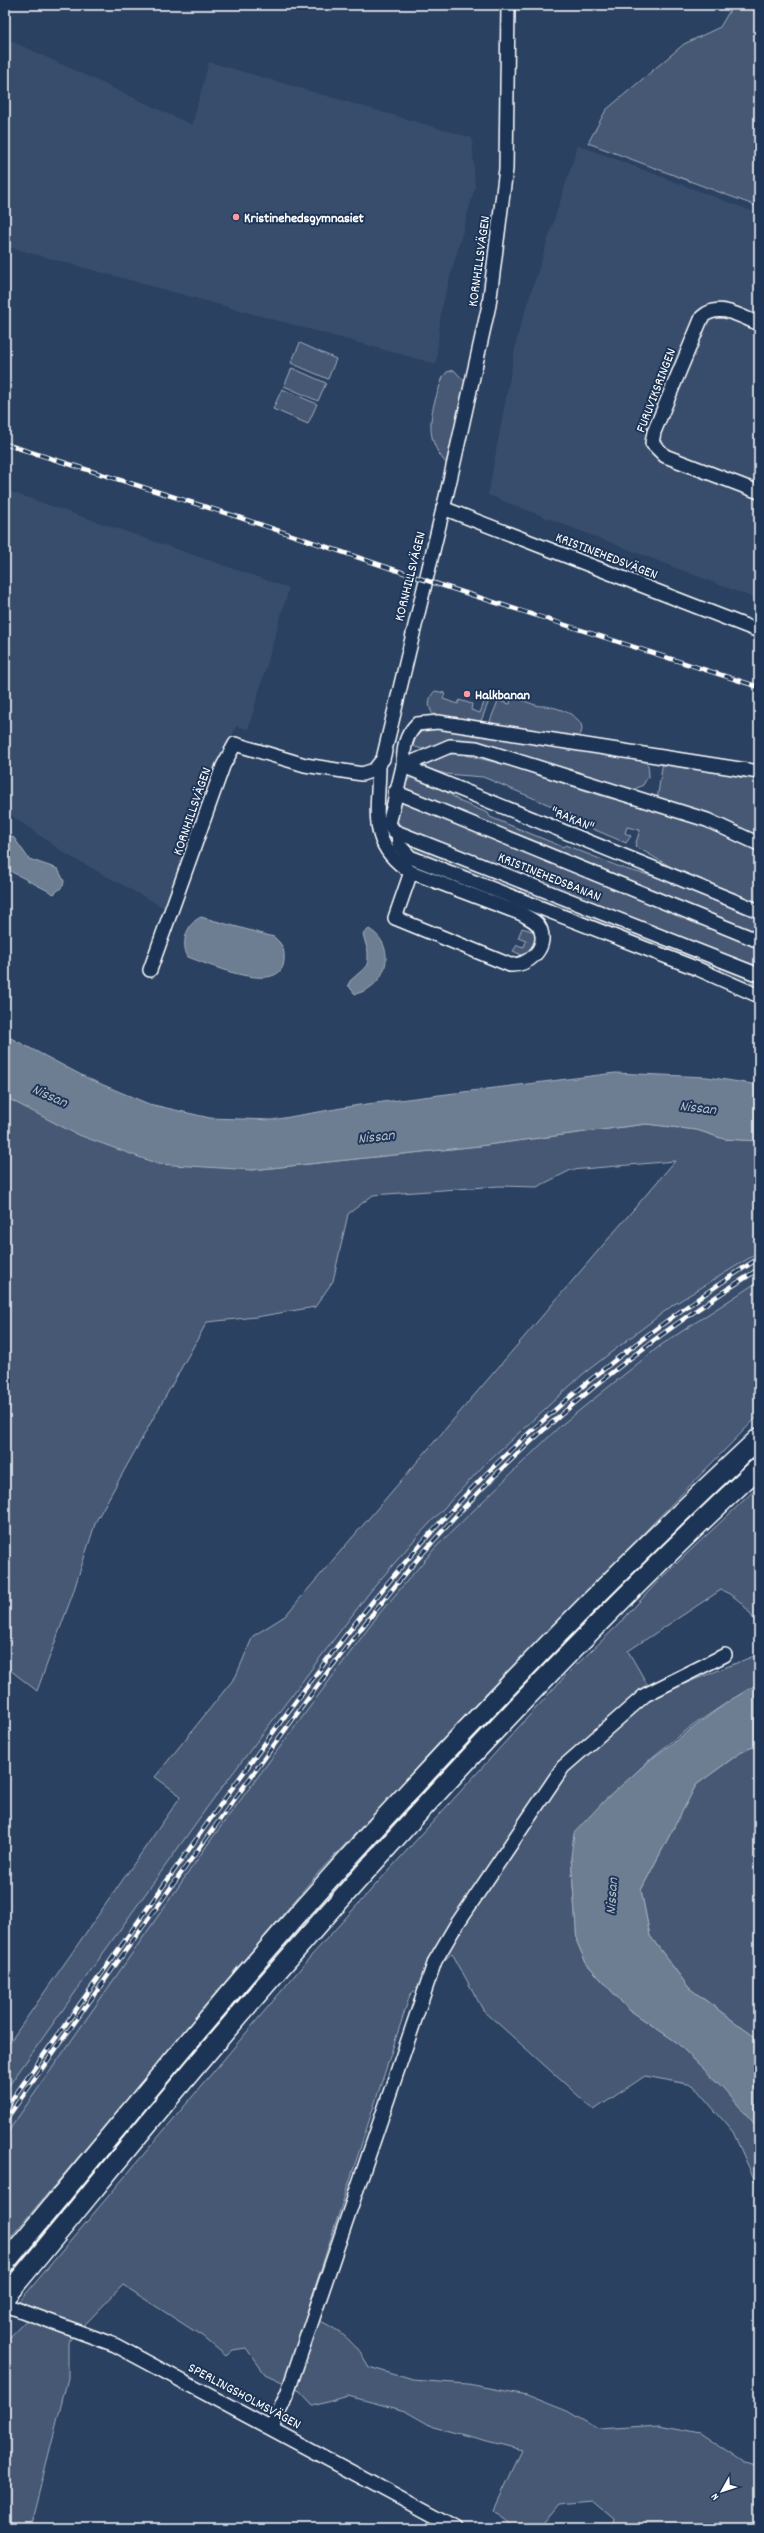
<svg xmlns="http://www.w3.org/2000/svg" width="764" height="2533" font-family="Dekko,sans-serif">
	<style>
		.built { fill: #394e6c }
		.green { fill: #465975; stroke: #a2acba }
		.water { fill: #6d7d92; stroke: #a7b1be }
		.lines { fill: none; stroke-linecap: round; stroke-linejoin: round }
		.minor-casing { stroke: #fff; stroke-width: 16 }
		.highway-casing { stroke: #fff; stroke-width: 22 }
		.minor { stroke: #1d3557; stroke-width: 13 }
		.highway { stroke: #1d3557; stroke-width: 19 }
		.rail-casing { stroke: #fff; stroke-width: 4.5 }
		.rail { stroke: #1d3557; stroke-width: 3; stroke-dasharray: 9; stroke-linecap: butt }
		.poi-dot { fill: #ff9aa2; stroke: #1d3557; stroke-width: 1.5 }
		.labels { text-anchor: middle; stroke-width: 4; stroke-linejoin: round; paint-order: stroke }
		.poi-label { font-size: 14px; font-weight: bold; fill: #fff; stroke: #1d3557; text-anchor: start }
		.street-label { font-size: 14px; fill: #fff; stroke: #1d3557 }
		.water-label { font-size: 15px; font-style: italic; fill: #b6bec8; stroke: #1d3557 }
	</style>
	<rect width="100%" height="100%" fill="#2a4161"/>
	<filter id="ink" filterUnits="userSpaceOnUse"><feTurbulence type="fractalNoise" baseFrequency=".025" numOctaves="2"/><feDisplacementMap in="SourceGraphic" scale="8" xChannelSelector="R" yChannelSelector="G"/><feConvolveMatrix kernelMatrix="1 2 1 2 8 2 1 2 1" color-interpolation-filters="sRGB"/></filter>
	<g filter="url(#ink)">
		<g class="built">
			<path d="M5,38l187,87 17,-63 263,76 3,49 -34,123 -5,54 -431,-118z"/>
			<path d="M578,145l181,69v386l-271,-105 30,-161z"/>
			<path d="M5,490l284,98 -41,141 -12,-3 -68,184 -102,-56 -61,-43z"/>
			<path d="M759,1252v29l-98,64 -101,81 -125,122 -56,66 -374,522v-45l13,-19 190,-266 161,-213 46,-54 72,-77 95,-88 91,-69z"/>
		</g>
		<g class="green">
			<path d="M733,5h26v202l-171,-64 18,-33 78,-66 36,-17z"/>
			<path d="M300,343l36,16 -8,20 -37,-16z"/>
			<path d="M292,368l34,15 -8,18 -34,-15z"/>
			<path d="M454,370l12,13 -20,80c-25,-28 -14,-55 -3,-86l4,-5z"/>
			<path d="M282,389l35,15 -9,20 -35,-15z"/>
			<path d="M435,691l10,2 -2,6 15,5 1,-4 13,4 -1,6 9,3 5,-13 4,1 -8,20 -47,-6c-7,-7 -6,-18 1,-24z"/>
			<path d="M512,696c6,2 25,11 30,10 11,-1 53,12 36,32l-87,-14 -1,-3 8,-20 12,3z"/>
			<path d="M428,727l213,32 7,6 1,10 -6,10 -10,5 -146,-45c-23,-3 -52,11 -74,1l3,-10z"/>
			<path d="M458,753l52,13 95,31 79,19 75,31v59l-76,-32 -48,-28 5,-16 -13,-3 -2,6 6,3 -5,7 -52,-22 1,-3 -5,-2 1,-2 -88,-37 -37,-3 -21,-6 2,-5 12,-7z"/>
			<path d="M663,761l73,12 3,4 4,1 2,-3 14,3v61l-102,-39z"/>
			<path d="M412,777l17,3 32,22 27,11 2,4 73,30 2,-2 60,24 55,14 79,32v19l-352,-143 -3,-3 1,-6z"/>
			<path d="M398,800l361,146v20l-53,-16 -305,-122 -5,-10z"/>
			<path d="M405,842l309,121 -1,4 -302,-116z"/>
			<path d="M522,928l13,4c3,12 -2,17 -11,24l-11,-5 4,-6 7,2 2,-6 -8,-3z"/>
			<path d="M721,966l21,8 17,10c-10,-1 -34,-4 -39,-15z"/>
			<path d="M5,1097l247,73 227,-24 167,-22 51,6 27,9 35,2v111l-86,53 -90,69 -96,88 -72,77 -46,54 -161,213 -203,285v-42l176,-253 -26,-19 81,-101 17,-40 32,-20 390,-455 -104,9 -34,17 -38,-1 -126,9 -25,19 -15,67 -18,26 -59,10 -49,5 -111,199 -24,75 -35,95 -32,-25z"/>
			<path d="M759,1281v134l-221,226 -220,232 -313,371v-108l208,-299 166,-223 56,-66 125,-122 101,-81z"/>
			<path d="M759,1486v142c-11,-18 -18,-30 -38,-38l-93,61 26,45 105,-42v29c-42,25 -96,60 -129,96 -22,24 -40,53 -59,78l6,85 9,21 42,46 47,32 49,47 35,41v61l-26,-58 -40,-47 -48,-9 -51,34 -111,-100 -31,-57 -42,42 -104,320c29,11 48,24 63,52l44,13 55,4 59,11 40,16 31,18 61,-4 41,8 46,31 13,4v60h-147l2,-9 -23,-19 -30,3 -21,25h-27l-19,-18 28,-60 -89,-23 -28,-16 -57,-15 -35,10 -16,-17 -32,-15 -19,-26 -13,2 -7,6 -24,-20 -79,-51 -55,57v36l-38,150h-25v-186l32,-33 -18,-7 292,-346 138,-152 117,-129 51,-49 43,-47z"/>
			<path d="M759,1744v296l-70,-52 -39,-52 -9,-46 55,-105 44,-32z"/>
		</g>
		<g class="water">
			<path d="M5,832l9,6 15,21 29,10 6,12 -1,5 -9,8 -46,-24 -3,-7z"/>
			<path d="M201,917l73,20c8,7 11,12 10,24 -3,36 -79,2 -96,-4 -8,-14 -1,-34 13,-40z"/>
			<path d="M369,929c29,17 19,58 -14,65l-7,-9 2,-4 18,-16v-13l-5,-18z"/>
			<path d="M5,1035l84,44 60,25 61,14 62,2 87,-15 256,-32 92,4 52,8v56l-35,-2 -27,-9 -51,-6 -167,22 -227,24 -94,-6 -82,-30 -71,-37z"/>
			<path d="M759,1683v61l-19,9 -44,32 -55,105 9,46 39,52 70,52v89l-36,-41 -48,-47 -47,-32 -42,-46 -9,-21 -6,-85 3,-24 30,-32 47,-42 78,-58z"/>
		</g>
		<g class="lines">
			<g class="minor-casing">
				<g id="minor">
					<path d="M759,324c-19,-8 -40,-22 -57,-7l-48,115 -2,11 13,13 94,36"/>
					<path d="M443,508l316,123"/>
					<path d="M379,765c0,44 -13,80 32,107l111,42c8,5 17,8 19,17 6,19 -14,35 -31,34l-115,-47 16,-46"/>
					<path d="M759,772l-321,-50 -21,2c-13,13 -13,24 -14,42l47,-20 26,2 231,72 52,24"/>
					<path d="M395,792l364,149"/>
					<path d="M398,833l1,12 11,12 288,112 61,27"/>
					<path d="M759,911l-356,-145 -14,58 5,7 365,144"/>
					<path d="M150,970l73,-204 12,-22 70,21 57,9 12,-4 9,-11 67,-279 39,-175 17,-136 2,-164"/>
					<path d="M11,2307l104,38 341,183"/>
					<path d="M272,2428l16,-37 147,-430 20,-34 108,-160 82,-72 80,-40"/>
				</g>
			</g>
			<g class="highway-casing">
				<g id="highway">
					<path d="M5,2263c110,-133 219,-267 334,-395 134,-149 273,-293 420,-430"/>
					<path d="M5,2297c71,-85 140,-172 212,-256 171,-200 349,-394 542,-574"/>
				</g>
			</g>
			<use href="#minor" class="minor"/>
			<use href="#highway" class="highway"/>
			<g class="rail-casing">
				<g id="rail">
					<path d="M5,444l230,72 190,64 334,107"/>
					<path d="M5,2109c75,-104 149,-210 223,-315 81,-112 162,-224 260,-322 82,-81 174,-152 271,-214"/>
					<path d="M5,2121c81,-115 162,-229 245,-343 81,-112 162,-224 263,-320 75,-71 158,-134 246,-189"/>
				</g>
			</g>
			<use href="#rail" class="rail"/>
		</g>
	</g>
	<g class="poi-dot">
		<circle cx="236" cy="217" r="4"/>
		<circle cx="467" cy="694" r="4"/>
	</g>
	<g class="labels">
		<g class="poi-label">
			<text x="244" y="222">Kristinehedsgymnasiet</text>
			<text x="475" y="699">Halkbanan</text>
		</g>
		<g class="street-label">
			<text transform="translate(478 261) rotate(-82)" y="5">KORNHILLSVÄGEN</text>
			<text transform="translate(655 390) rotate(-69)" y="5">FURUVIKSRINGEN</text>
			<text transform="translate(607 555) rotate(21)" y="5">KRISTINEHEDSVÄGEN</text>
			<text transform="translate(409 576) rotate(-76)" y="5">KORNHILLSVÄGEN</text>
			<text transform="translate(191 811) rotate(-71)" y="5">KORNHILLSVÄGEN</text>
			<text transform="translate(573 818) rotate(22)" y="5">"RAKAN"</text>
			<text transform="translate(550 876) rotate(22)" y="5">KRISTINEHEDSBANAN</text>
			<text transform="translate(245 2395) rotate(28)" y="5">SPERLINGSHOLMSVÄGEN</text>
		</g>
		<g class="water-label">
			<text transform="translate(50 1095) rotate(24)" y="5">Nissan</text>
			<text transform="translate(698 1107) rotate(6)" y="5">Nissan</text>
			<text transform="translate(376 1136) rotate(-6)" y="5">Nissan</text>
			<text transform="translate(611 1896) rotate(-86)" y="5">Nissan</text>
		</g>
	</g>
	<rect width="764" height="2533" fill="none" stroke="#1d3557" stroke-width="20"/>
	<rect x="10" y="10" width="744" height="2513" fill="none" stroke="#fff" stroke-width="1.5" filter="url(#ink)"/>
	<g transform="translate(722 2491) rotate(231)" stroke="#1d3557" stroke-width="3" paint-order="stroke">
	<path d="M0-3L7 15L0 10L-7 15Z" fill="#ffffff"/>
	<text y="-6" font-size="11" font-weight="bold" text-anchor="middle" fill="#ffffff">N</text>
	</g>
</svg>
